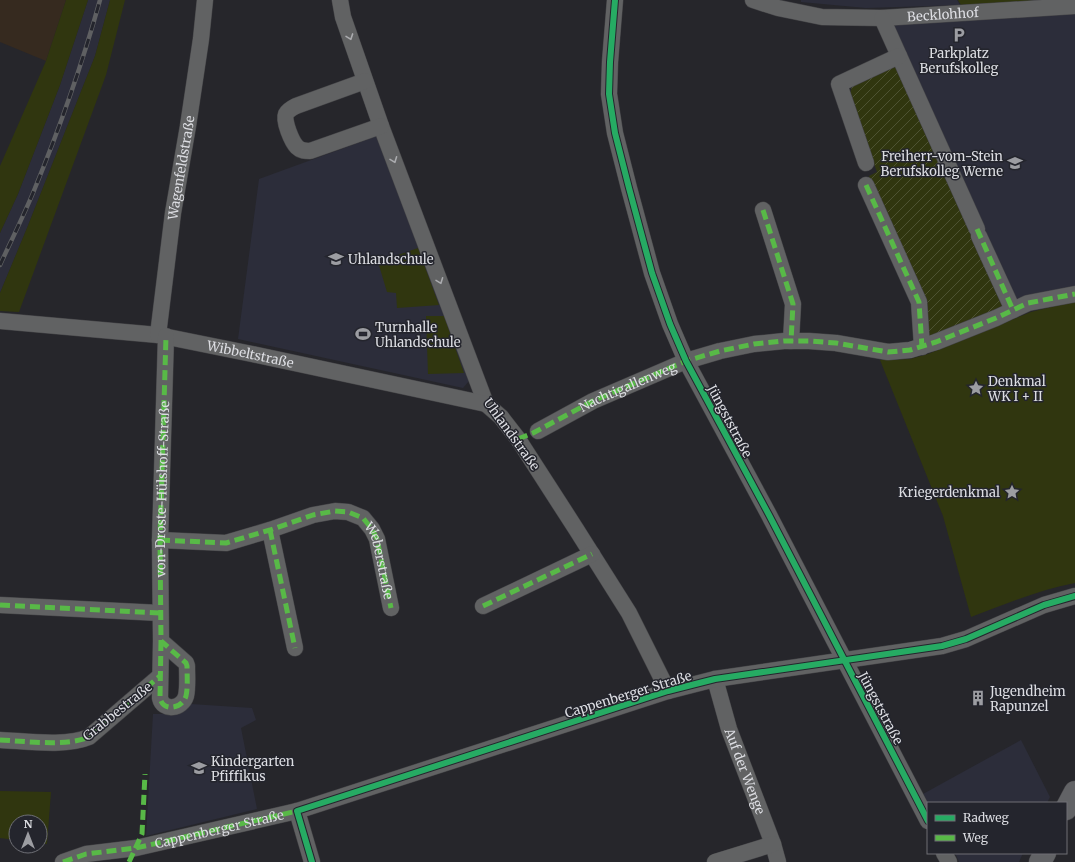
<svg xmlns="http://www.w3.org/2000/svg" width="1075" height="862" font-family="Merriweather,serif">
	<style>
		.commercial { fill: #362a1f }
		.built { fill: #2c2d3a }
		.green { fill: #30360f }
		.garden { fill: url(#garden-furrows) }
		.lines { fill: none; stroke-linecap: round; stroke-linejoin: round }
		.street-casing { stroke: #444447; stroke-width: 17 }
		.secondary-casing { stroke: #444447; stroke-width: 23 }
		.street { stroke: #616263; stroke-width: 16 }
		.secondary { stroke: #626366; stroke-width: 22 }
		.rail-casing { stroke: #5f6062; stroke-width: 4.5 }
		.rail { stroke: #24252d; stroke-width: 3; stroke-dasharray: 9; stroke-linecap: butt }
		.quiet { stroke: #58b947; stroke-width: 5; stroke-dasharray: 10 5; stroke-linecap: butt }
		.cycleway-casing { stroke: #24252d; stroke-width: 8 }
		.cycleway { stroke: #26ab63; stroke-width: 6 }
		.oneway { stroke: #abacaf }
		.labels { text-anchor: middle; stroke-width: 3; stroke-linejoin: round; paint-order: stroke }
		.street-label { font-size: 13px; fill: #dcdde2; stroke: #24252d }
		.poi-label { font-size: 13px; fill: #dcdde2; stroke: #24252d; text-anchor: start }
	</style>
	<defs>
		<pattern id="garden-furrows" width="10" height="10" patternUnits="userSpaceOnUse"><rect width="10" height="10" fill="#30360f"/><path d="M-1 1l2-2M0 10L10 0M9 11l2-2" fill="none" stroke="#4d5332"/></pattern>
	</defs>
	<rect width="100%" height="100%" fill="#26262b"/>
	<path class="commercial" d="M0,0h66l-20,61 -46,-19z"/>
	<g class="built">
		<path d="M88,0h22l-15,56 -68,172 -27,65v-60l18,-39 42,-109z"/>
		<path d="M801,0h156l3,5 -94,3 -65,-6z"/>
		<path d="M1075,10v278l-59,11 -124,-275z"/>
		<path d="M377,136l92,245 -6,7 -225,-49 21,-160z"/>
		<path d="M191,704l61,4 4,12 -15,8 16,81 -111,27 7,-122h26z"/>
		<path d="M1021,740l29,57 -3,6h-119l-5,-9z"/>
		<path d="M955,853h68l-4,9h-60z"/>
	</g>
	<g class="green">
		<path d="M66,0h22l-28,85 -42,109 -18,39v-67l46,-105z"/>
		<path d="M110,0h15l-19,75 -87,237 -19,-1v-18l27,-65 68,-172z"/>
		<path d="M958,0h89l-86,5z"/>
		<path d="M418,248l21,57 -42,3 -1,-15 -9,-1 -9,-30z"/>
		<path d="M1075,301v282c-36,7 -70,21 -104,34l-28,-101 -63,-156 30,-1 18,-5 103,-42z"/>
		<path d="M426,316h18l20,57 -36,1z"/>
		<path d="M0,791l51,1 -4,52 -7,-1v-21h-24v18l-16,-2z"/>
	</g>
	<path class="garden" d="M899,56l114,254 -87,30 -4,-39 -53,-125 8,-4 -28,-76 5,-15z"/>
	<g class="lines">
		<g class="street-casing">
			<g id="street">
				<path d="M340,0l3,17 38,109 105,278 15,13 17,22 58,90 53,84 39,78"/>
				<path d="M615,0l-5,62 -1,32 6,39 14,55 23,85 18,51 16,37 83,154 159,306"/>
				<path id="s1" d="M753,0l25,8 44,9 60,1 193,-12"/>
				<path d="M882,18l95,211"/>
				<path d="M365,81l-69,25c-4,2 -8,4 -10,8 -3,7 6,28 11,33 4,4 8,4 13,4l71,-25"/>
				<path d="M866,163l-27,-79 60,-28"/>
				<path d="M866,185l53,117 3,45"/>
				<path d="M763,210l30,94 -2,37"/>
				<path d="M979,236l34,74"/>
				<path id="s2" d="M0,321l158,14 94,19 234,50"/>
				<path id="s3" d="M158,335l15,-122 15,-87 13,-87 4,-39"/>
				<path id="s4" d="M538,431l55,-30 93,-40 34,-10 34,-7 30,-3h25l27,2 52,9 22,-2 26,-8 60,-24 32,-15 47,-9"/>
				<path d="M270,530l25,118"/>
				<path d="M160,540l66,3 44,-13 43,-15 22,-4 13,1 15,6 9,11 5,10 14,69"/>
				<path d="M0,605l160,8"/>
				<path d="M483,606l109,-52"/>
				<path d="M161,641l-1,57c3,14 22,11 26,-2 2,-9 1,-20 1,-30l-1,-3 -25,-22 -1,-101 6,-204"/>
				<path id="s5" d="M715,679l14,50 44,115 5,18"/>
				<path d="M0,740c25,1 66,7 89,-3l71,-61"/>
				<path d="M297,811l15,51"/>
				<path d="M944,853l5,9"/>
				<path id="s6" d="M63,862l23,-8 50,-6 161,-37 371,-120 47,-12 227,-33 24,-7 78,-34 31,-9"/>
				<path d="M715,862l58,-18"/>
			</g>
		</g>
		<g class="secondary-casing">
			<g id="secondary">
				<path d="M1066,809l9,-17"/>
				<path d="M1040,862l5,-9"/>
			</g>
		</g>
		<use href="#street" class="street"/>
		<use href="#secondary" class="secondary"/>
		<g class="rail-casing">
			<path id="rail" d="M0,265c11,-24 23,-48 33,-72 26,-63 49,-128 67,-193"/>
		</g>
		<use href="#rail" class="rail"/>
		<g class="quiet">
			<path d="M866,185l53,117 3,45"/>
			<path d="M763,210l30,94 -2,37"/>
			<path d="M977,229l36,81"/>
			<path d="M518,439l15,-6 60,-32 93,-40 34,-10 34,-7 30,-3h25l27,2 52,9 22,-2 26,-8 60,-24 32,-15 47,-9"/>
			<path d="M270,530l25,118"/>
			<path id="s7" d="M160,540l66,3 44,-13 43,-15 22,-4 13,1 15,6 9,11 5,10 14,69"/>
			<path d="M0,605l160,8"/>
			<path d="M483,606l109,-52"/>
			<path id="s8" d="M161,641l-1,57c3,14 22,11 26,-2 2,-9 1,-20 1,-30l-1,-3 -25,-22 -1,-101 6,-204"/>
			<path d="M0,740c25,1 66,7 89,-3l71,-61"/>
			<path d="M63,862l23,-8 50,-6 161,-37"/>
			<path d="M129,862l13,-28 3,-60"/>
		</g>
		<g class="cycleway-casing">
			<g id="cycleway">
				<path d="M615,0l-5,62 -1,32 6,39 14,55 23,85 18,51 16,37 83,154 159,306"/>
				<path d="M312,862l-15,-51 371,-120 47,-12 227,-33 24,-7 78,-34 31,-9"/>
			</g>
		</g>
		<use href="#cycleway" class="cycleway"/>
	</g>
	<defs><path id="oneway-chevron" d="M-2-3.5L2.5 0L-2 3.5" fill="none" stroke-width="1.6" stroke-linecap="round" stroke-linejoin="round"/></defs>
	<g class="oneway">
		<use href="#oneway-chevron" transform="translate(350 37) rotate(70)"/>
		<use href="#oneway-chevron" transform="translate(394 160) rotate(69)"/>
		<use href="#oneway-chevron" transform="translate(440 281) rotate(69)"/>
	</g>
	<defs>
		<g id="parking-bare" transform="scale(1.2)"><path d="M-3.5-5.5H1a3.5 3.5 0 0 1 0 7H-1V5.5H-3.5ZM-1-3.4V-.6H.8a1.4 1.4 0 0 0 0-2.8Z" fill="#9c9da2" stroke="#24252d" stroke-width="2.5" paint-order="stroke"/></g>
		<g id="school-bare" transform="scale(1.2)"><path d="M0-5L7-2L0 1L-7-2ZM-4 1L0 2.5L4 1V4Q0 6-4 4Z" fill="#9c9da2" stroke="#24252d" stroke-width="2.5" paint-order="stroke"/></g>
		<g id="stadium-bare" transform="scale(1.2)"><path d="M0-5a6.5 5 0 1 0 0 10a6.5 5 0 1 0 0-10ZM-3.5-1.8h7v3.6h-7Z" fill="#9c9da2" stroke="#24252d" stroke-width="2.5" paint-order="stroke"/></g>
		<g id="sight-bare" transform="scale(1.2)"><path d="M0-6L1.8-2.2L6-1.7L2.9 1.2L3.7 5.4L0 3.3L-3.7 5.4L-2.9 1.2L-6-1.7L-1.8-2.2Z" fill="#9c9da2" stroke="#24252d" stroke-width="2.5" paint-order="stroke"/></g>
		<g id="building-bare" transform="scale(1.2)"><path d="M-4-6H4V6H1V3H-1V6H-4ZM-2.5-4.3h1.7v1.8h-1.7ZM.8-4.3h1.7v1.8H.8ZM-2.5-1h1.7V.8h-1.7ZM.8-1h1.7V.8H.8Z" fill="#9c9da2" stroke="#24252d" stroke-width="2.5" paint-order="stroke"/></g>
	</defs>
	<g fill-rule="evenodd">
		<use href="#parking-bare" x="959" y="35"/>
		<use href="#school-bare" x="1015" y="163"/>
		<use href="#school-bare" x="336" y="259"/>
		<use href="#stadium-bare" x="363" y="334"/>
		<use href="#sight-bare" x="976" y="388"/>
		<use href="#sight-bare" x="1012" y="492"/>
		<use href="#building-bare" x="978" y="698"/>
		<use href="#school-bare" x="199" y="768"/>
	</g>
	<g class="labels">
		<g class="street-label">
			<text dy="5" stroke="none"><textPath href="#s1" startOffset="192">Becklohhof</textPath></text>
			<text dy="5" stroke="none"><textPath href="#s3" startOffset="169">Wagenfeldstraße</textPath></text>
			<text dy="5" stroke="none"><textPath href="#s2" startOffset="253">Wibbeltstraße</textPath></text>
			<text dy="5" stroke="none"><textPath href="#s4" startOffset="100">Nachtigallenweg</textPath></text>
			<text transform="translate(730 421) rotate(62)" y="5">Jüngststraße</text>
			<text transform="translate(512 434) rotate(54)" y="5">Uhlandstraße</text>
			<text dy="5" stroke="none"><textPath href="#s8" startOffset="311">von-Droste-Hülshoff-Straße</textPath></text>
			<text dy="5" stroke="none"><textPath href="#s7" startOffset="256">Weberstraße</textPath></text>
			<text transform="translate(628 694) rotate(-17)" y="5">Cappenberger Straße</text>
			<text transform="translate(881 708) rotate(62)" y="5">Jüngststraße</text>
			<text transform="translate(117 711) rotate(-39)" y="5">Grabbestraße</text>
			<text dy="5" stroke="none"><textPath href="#s5" startOffset="97">Auf der Wenge</textPath></text>
			<text dy="5" stroke="none"><textPath href="#s6" startOffset="160">Cappenberger Straße</textPath></text>
		</g>
		<g class="poi-label">
			<text x="959" y="58" text-anchor="middle">Parkplatz<tspan x="959" dy="15">Berufskolleg</tspan></text>
			<text x="1003" y="161" text-anchor="end">Freiherr-vom-Stein<tspan x="1003" dy="15">Berufskolleg Werne</tspan></text>
			<text x="348" y="264">Uhlandschule</text>
			<text x="375" y="332">Turnhalle<tspan x="375" dy="15">Uhlandschule</tspan></text>
			<text x="988" y="386">Denkmal<tspan x="988" dy="15">WK I + II</tspan></text>
			<text x="1000" y="497" text-anchor="end">Kriegerdenkmal</text>
			<text x="990" y="696">Jugendheim<tspan x="990" dy="15">Rapunzel</tspan></text>
			<text x="211" y="766">Kindergarten<tspan x="211" dy="15">Pfiffikus</tspan></text>
		</g>
	</g>
	<rect x="927" y="802" width="140" height="52" fill="#24252d" stroke="#6e6f75"/>
	<rect x="935" y="815" width="20" height="6" fill="#26ab63" stroke="#6e6f75"/>
	<text x="963" y="822" font-size="12" fill="#dcdde2">Radweg</text>
	<rect x="935" y="835" width="20" height="6" fill="#58b947" stroke="#6e6f75"/>
	<text x="963" y="842" font-size="12" fill="#dcdde2">Weg</text>
	<g transform="translate(28 834)"><circle r="19" fill="#24252d" stroke="#6e6f75"/>
	<path d="M0-3L7 15L0 10L-7 15Z" fill="#9c9da2"/>
	<text y="-6" font-size="11" font-weight="bold" text-anchor="middle" fill="#dcdde2">N</text>
	</g>
</svg>
